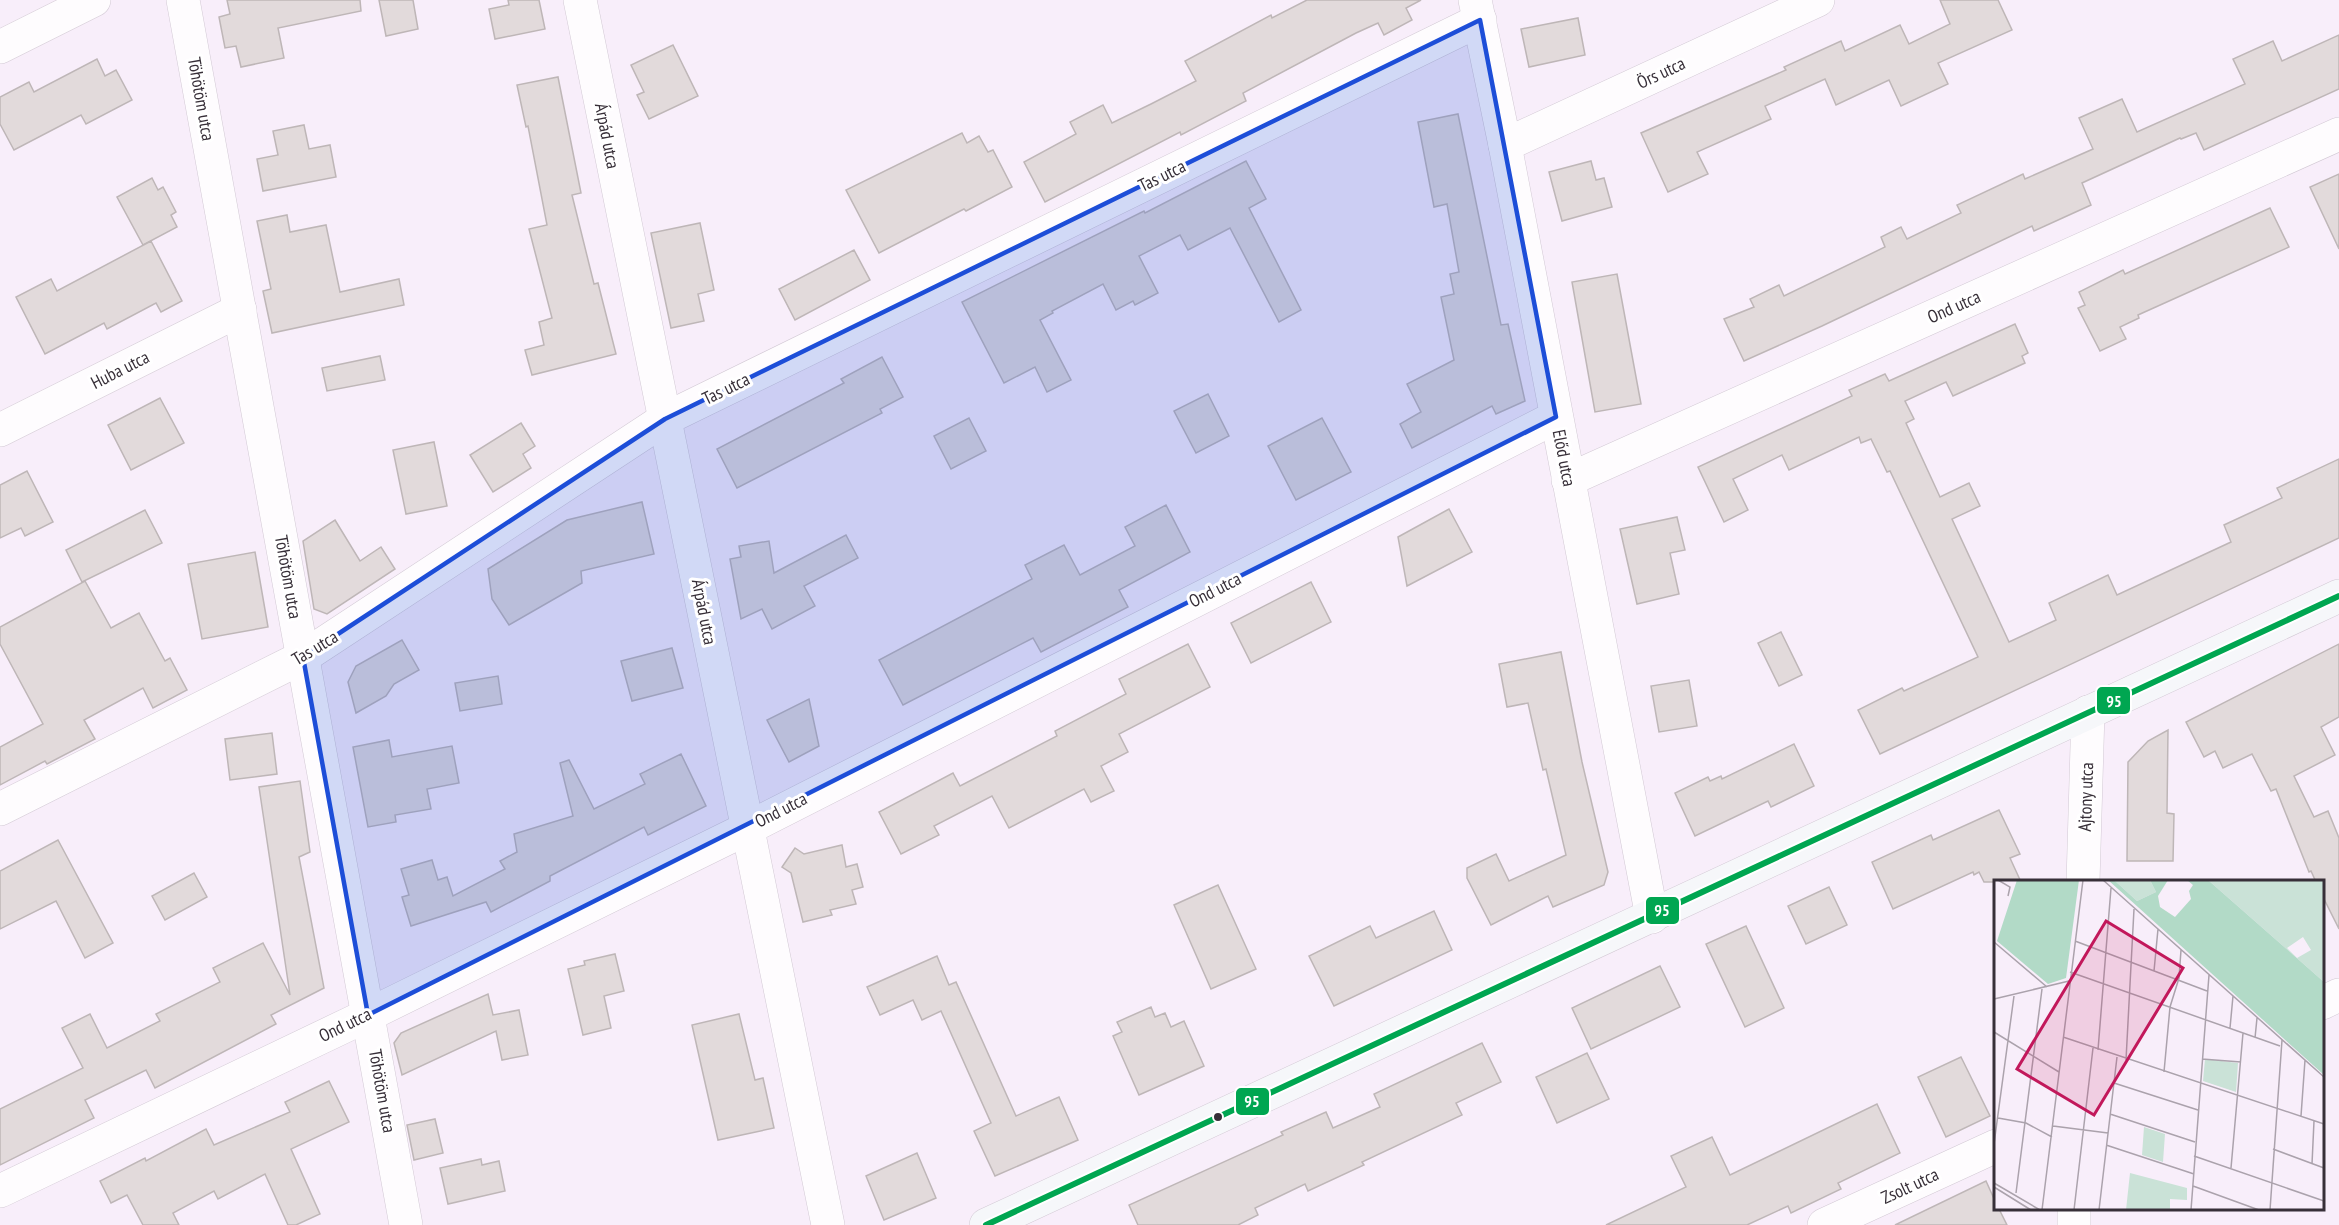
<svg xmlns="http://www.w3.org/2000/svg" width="2339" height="1225" font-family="'PT Sans Narrow',sans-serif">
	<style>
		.building { fill: #e2dadb; stroke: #beb6b7; stroke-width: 1.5 }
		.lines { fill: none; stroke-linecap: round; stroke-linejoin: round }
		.street-casing { stroke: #d2c9d4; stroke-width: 34 }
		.secondary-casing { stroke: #d2c9d4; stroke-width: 34 }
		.street { stroke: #fefcfe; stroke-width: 33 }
		.secondary { stroke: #f6f7fa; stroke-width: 33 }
		.bus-1-casing { stroke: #fff; stroke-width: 10 }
		.bus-1 { stroke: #00a651; stroke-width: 6 }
		.marked { fill: #1d4ed8; fill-opacity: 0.2; stroke: #1d4ed8; stroke-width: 4.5; stroke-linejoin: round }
		.bus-dot { fill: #372f38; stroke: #fff; stroke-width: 2 }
		.labels { text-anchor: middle; stroke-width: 6; stroke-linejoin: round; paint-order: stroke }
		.street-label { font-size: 18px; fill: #372f38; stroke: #fff }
		.inset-road { fill: none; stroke: #aba2ac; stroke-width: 1.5 }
		.view { fill: #c2185b; fill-opacity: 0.15; stroke: #c2185b; stroke-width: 3 }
		.inset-edge { fill: none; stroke: #372f38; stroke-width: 3 }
		.line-badge { stroke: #fff; stroke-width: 2 }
		.badge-label { font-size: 16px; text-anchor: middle; font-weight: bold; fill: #fff }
	</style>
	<rect width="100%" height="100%" fill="#f8eefa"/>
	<g class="building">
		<path d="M227,0h133l1,11 -83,17 6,30 -43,9 -5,-21 -11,2 -6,-31 11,-3z"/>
		<path d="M379,0h34l5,29 -32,7z"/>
		<path d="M508,0h31l6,29 -50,10 -6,-30 20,-4z"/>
		<path d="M1307,0h114l-15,8 6,12 -28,15 -6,-12 -22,10 -113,60 3,8 -65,34 -1,-3 -135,70 -21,-40 52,-28 -6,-12 33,-17 9,18 39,-19 45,-23 -11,-20 86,-46 1,3z"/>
		<path d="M1940,0h58l14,30 -74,33 10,21 -47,22 -12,-26 -53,25 -11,-26 -60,27 6,13 -74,33 11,22 -40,18 -27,-59 145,-63 -2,-3 57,-26 4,10 55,-26 9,19 41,-20z"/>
		<path d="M1578,18l7,37 -56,12 -8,-38z"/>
		<path d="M2339,35v54l-135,61 -8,-17 -15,6 -1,-1 -98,45 9,22 -57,26 -2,-5 -210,100 -78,35 -20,-42 30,-12 -4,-8 29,-14 5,11 101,-49 -4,-10 20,-10 6,12 54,-26 -4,-8 66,-31 2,5 68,-30 -14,-31 43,-19 15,33 108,-48 -12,-25 40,-18 9,20z"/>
		<path d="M673,45l25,51 -49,23 -12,-24 7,-3 -13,-27z"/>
		<path d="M97,59l8,17 11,-6 16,30 -46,24 -5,-9 -67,35 -14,-26v-27l29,-15 5,10z"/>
		<path d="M558,77l23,116 -9,2 22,89 4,-1 18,71 -84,21 -7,-25 19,-5 -5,-23 13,-4 -23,-89 18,-4 -19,-99 -2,1 -9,-42z"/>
		<path d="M1458,114l43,211 7,-1 17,77 -29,13 -4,-8 -80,42 -12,-24 21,-12 -14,-28 47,-24 -13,-63 13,-3 -4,-20 9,-2 -12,-68 -13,3 -16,-85z"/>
		<path d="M304,125l5,24 21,-4 6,32 -73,14 -6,-32 21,-4 -5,-24z"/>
		<path d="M962,133l5,10 12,-7 9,16 5,-2 19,37 -46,24 -2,-2 -85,44 -33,-63z"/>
		<path d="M1246,161l20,38 -17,9 52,102 -22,12 -49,-94 -42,22 -8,-15 -41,21 19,37 -23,12 -2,-4 -17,9 -13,-26 -51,27 1,2 -13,7 31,60 -24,12 -12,-25 -31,16 -42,-81 182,-91 1,2z"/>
		<path d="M1591,161l5,19 8,-2 8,29 -50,14 -13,-49z"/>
		<path d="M2339,174v75l-29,-62z"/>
		<path d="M152,178l6,12 5,-3 13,25 -5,3 6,12 -34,18 -26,-48z"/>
		<path d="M2270,208l19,39 -151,68 1,3 -19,9 6,12 -26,12 -22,-43 7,-3 -6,-13 44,-22 2,4z"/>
		<path d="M287,215l3,17 36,-7 14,67 59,-13 5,26 -132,28 -9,-42 8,-2 -14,-68z"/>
		<path d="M700,223l14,67 -16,4 6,27 -33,7 -20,-95z"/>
		<path d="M151,241l31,60 -21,11 -5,-9 -49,26 -3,-6 -59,31 -29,-57 35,-18 6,12z"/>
		<path d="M854,250l16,30 -75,40 -16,-31z"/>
		<path d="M1617,274l24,130 -46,8 -23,-130z"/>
		<path d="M2015,324l13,29 -6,3 3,7 -72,33 -7,-14 -41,19 9,18 -8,4 34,74 29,-14 11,23 -28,13 57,123 47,-22 -7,-17 59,-28 9,20 114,-53 -7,-17 58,-27 -5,-10 62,-29v79l-459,216 -22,-44 44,-22 2,3 74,-34 -88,-186 -3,1 -16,-33 -10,4 -2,-6 -70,33 -7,-15 -49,24 15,31 -24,12 -26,-55 154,-71 -3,-6 36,-16 4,7z"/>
		<path d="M380,356l5,24 -58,11 -5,-23z"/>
		<path d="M882,357l21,40 -23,12 2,4 -145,75 -20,-39 127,-66 -3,-4z"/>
		<path d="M1208,394l21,42 -33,17 -22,-42z"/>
		<path d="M160,398l24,45 -53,27 -23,-45z"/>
		<path d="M969,418l17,33 -35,18 -17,-33z"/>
		<path d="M1322,418l29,54 -55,28 -28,-54z"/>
		<path d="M521,423l14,23 -12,8 8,14 -38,24 -23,-37z"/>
		<path d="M434,442l13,64 -41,8 -13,-64z"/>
		<path d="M27,471l26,51 -28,14 -4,-8 -21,10v-53z"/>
		<path d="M642,502l12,52 -73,17 1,12 -73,42 -17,-26 -4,-30 79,-49z"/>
		<path d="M1166,505l24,47 -71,38 9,17 -87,45 -8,-14 -130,67 -24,-45 153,-81 -7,-14 39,-20 16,30 55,-29 -10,-19z"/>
		<path d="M1449,509l23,43 -65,34 -9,-49z"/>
		<path d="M145,510l17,33 -80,39 -16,-32z"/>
		<path d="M1677,517l8,33 -15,3 9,41 -42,10 -17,-75z"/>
		<path d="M335,520l25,41 21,-14 14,22 -68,45 -13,-5 -11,-68z"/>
		<path d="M846,535l12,23 -54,28 11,20 -43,23 -10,-20 -21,10 -11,-60 11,-2 -2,-11 30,-5 5,32z"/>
		<path d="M255,552l13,75 -66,12 -14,-75z"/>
		<path d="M85,581l26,47 28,-15 26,48 5,-3 17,32 -34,18 -10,-20 -59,32 11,19 -48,25 -2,-3 -45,24v-38l43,-23 -43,-80v-17z"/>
		<path d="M1311,582l20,40 -80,41 -20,-40z"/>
		<path d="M1781,632l21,43 -23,11 -21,-43z"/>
		<path d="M402,640l17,30 -25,14 -8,12 -30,17 -8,-31 8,-16z"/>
		<path d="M1188,644l22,43 -91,47 9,18 -27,14 13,25 -23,11 -7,-13 -75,39 -17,-32 -58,30 5,9 -38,19 -22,-42 74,-39 7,13 97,-50 -2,-5 71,-37 -7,-15z"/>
		<path d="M2339,644v73l-18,10 14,28 -41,21 20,41 14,-6 11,27v91l-17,-34v-13h-6l-5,-11 -2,1 -33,-83 -5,2 -19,-37 -29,14 -8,-17 -11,6 -18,-35z"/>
		<path d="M672,648l11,40 -51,13 -11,-40z"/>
		<path d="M1561,652l21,110 26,110 -4,13 -51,22 -5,-11 -57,29 -24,-47v-10l29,-14 13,27 57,-26 -20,-86 -3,1 -15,-67 -21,4 -8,-43z"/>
		<path d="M498,676l4,28 -42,7 -5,-28z"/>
		<path d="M1689,680l8,46 -38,6 -8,-46z"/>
		<path d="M809,699l10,47 -30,16 -22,-42z"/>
		<path d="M2168,730l-1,83 7,1 -1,47h-46l1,-99 20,-21z"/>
		<path d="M272,733l5,41 -47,6 -5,-41z"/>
		<path d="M389,740l3,17 60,-11 7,37 -32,6 4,20 -36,6 1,7 -28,5 -15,-80z"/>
		<path d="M1794,744l20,42 -43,21 -3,-6 -73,35 -20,-43 33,-16 2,4 11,-5 1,3z"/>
		<path d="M681,754l25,52 -58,29 -4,-8 -94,49v5l-59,31 -5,-10 -75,24 -9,-29 7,-2 -8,-26 31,-9 6,20 9,-3 6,19 52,-27 -5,-8 17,-9 -3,-18 59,-18 -13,-53 9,-3 25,49 51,-25 -5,-10z"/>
		<path d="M300,781l10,71 -11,5 25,131 -53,27 5,9 -121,64 -9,-18 -61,30 9,18 -94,47v-56l83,-41 -21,-40 28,-14 17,34 53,-27 -4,-7 64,-32 -7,-14 50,-25 27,52 -31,-208z"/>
		<path d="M1999,810l21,44 -10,4 11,24h-37l-5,-10 -5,3 -1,-3 -80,37 -21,-47 59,-27 2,5z"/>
		<path d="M58,840l55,103 -28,15 -29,-57 -56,28v-58z"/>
		<path d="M842,845l4,22 11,-3 6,23 -11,3 4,14 -26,6 2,5 -29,7 -12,-49 -9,-6 13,-19 9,6z"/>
		<path d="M194,873l13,24 -42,23 -13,-24z"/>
		<path d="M1218,885l38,84 -45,20 -37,-84z"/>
		<path d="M1829,887l18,38 -41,19 -18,-38z"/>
		<path d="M1434,911l18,39 -118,56 -25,-50 61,-30 6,12z"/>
		<path d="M1746,926l38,82 -39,19 -39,-83z"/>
		<path d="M615,954l9,37 -20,5 7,32 -28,7 -15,-66 17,-4 -1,-4z"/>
		<path d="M937,956l12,29 7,-3 60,134 43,-19 19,43 -83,36 -21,-45 17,-8 -50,-112 -19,9 -9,-20 -33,15 -13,-28z"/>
		<path d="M1660,966l20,41 -89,42 -19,-41z"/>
		<path d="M488,994l5,21 26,-5 9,45 -26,5 -6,-29 -94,44 -8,-32 7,-10z"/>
		<path d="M1151,1007l4,10 10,-4 6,14 13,-6 20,45 -65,29 -26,-59 9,-4 -5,-10z"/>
		<path d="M739,1014l16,66 8,-2 11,50 -56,12 -26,-115z"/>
		<path d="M1482,1043l19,39 -45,21 6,12 -100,47 2,3 -56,26 -3,-7 -50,24 3,7 -20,10h-100l-9,-20 154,-70 -2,-3 45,-20 7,16 47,-21 -6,-13z"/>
		<path d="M1587,1053l22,46 -52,24 -21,-46z"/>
		<path d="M1961,1057l29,59 -44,21 -28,-60z"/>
		<path d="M329,1081l20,41 -58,27 29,65 -24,11h-8l-23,-51 -47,25 -4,-8 -41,22 6,12h-36l-16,-30 -16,8 -11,-22 45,-23 1,3 60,-32 8,16 76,-33 -5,-10z"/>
		<path d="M1877,1104l23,49 -62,30 3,6 -50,24 -3,-7 -41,19h-141l80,-38 -15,-31 41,-19 18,38z"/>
		<path d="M435,1119l8,34 -29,7 -7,-35z"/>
		<path d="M917,1153l19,45 -52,22 -18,-44z"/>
		<path d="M481,1159l1,6 17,-4 6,30 -57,13 -8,-36z"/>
		<path d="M1986,1181l9,20v8h4l8,16h-112z"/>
	</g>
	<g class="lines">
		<g class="street-casing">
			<g id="street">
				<path d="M183,0l223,1225"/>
				<path d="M580,0l248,1225"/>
				<path d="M1475,0l30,145 147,772"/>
				<path d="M0,47l94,-47"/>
				<path d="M1505,145l313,-145"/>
				<path d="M0,430l240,-120"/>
				<path d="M1568,480l771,-346"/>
				<path d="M0,809l303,-152 362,-238 815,-399"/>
				<path d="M2083,882l5,-170"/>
				<path d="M2322,1003l17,-8"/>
				<path d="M0,1191l368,-176 380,-187 808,-411"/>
				<path d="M1824,1225l172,-79"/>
				<path d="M2074,1225v-17"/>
			</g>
		</g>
		<g class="secondary-casing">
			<path id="secondary" d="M986,1225l1353,-629"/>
		</g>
		<use href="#street" class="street"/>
		<use href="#secondary" class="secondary"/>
		<g class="bus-1-casing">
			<path id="bus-1" d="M986,1225l1353,-629"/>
		</g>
		<use href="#bus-1" class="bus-1"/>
	</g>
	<path class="marked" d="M1480,20l76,397 -1188,598 -65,-358 362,-238z"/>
	<circle class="bus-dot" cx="1218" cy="1117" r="5"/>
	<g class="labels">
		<g class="street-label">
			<text transform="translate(1661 73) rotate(-25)" y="6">Örs utca</text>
			<text transform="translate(201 99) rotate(80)" y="6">Töhötöm utca</text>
			<text transform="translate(607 136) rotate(79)" y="6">Árpád utca</text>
			<text transform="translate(1162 176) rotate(-26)" y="6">Tas utca</text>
			<text transform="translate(1954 307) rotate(-24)" y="6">Ond utca</text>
			<text transform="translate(120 370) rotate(-27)" y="6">Huba utca</text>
			<text transform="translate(726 389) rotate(-26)" y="6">Tas utca</text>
			<text transform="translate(1564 458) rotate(79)" y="6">Előd utca</text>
			<text transform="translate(288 577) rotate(80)" y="6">Töhötöm utca</text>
			<text transform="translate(1215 590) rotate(-27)" y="6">Ond utca</text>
			<text transform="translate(704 612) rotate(79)" y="6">Árpád utca</text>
			<text transform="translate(315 648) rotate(-31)" y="6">Tas utca</text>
			<text transform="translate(2086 797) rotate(-88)" y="6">Ajtony utca</text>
			<text transform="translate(781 810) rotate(-27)" y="6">Ond utca</text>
			<text transform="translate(345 1025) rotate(-26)" y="6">Ond utca</text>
			<text transform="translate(382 1091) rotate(80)" y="6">Töhötöm utca</text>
			<text transform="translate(1910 1186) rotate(-25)" y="6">Zsolt utca</text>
		</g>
	</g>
	<g transform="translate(1994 880)">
		<rect width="330" height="330" fill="#f8eefa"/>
		<path d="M120,0h36l6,12 -19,9zM214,0h116v102zM309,57l8,13 -14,8 -10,-10zM211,179l33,4 -2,29 -33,-11zM150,247l21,7 -2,28 -21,-7zM136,293l57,15v12l-17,-1v11h-44z" fill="#cae2d7" fill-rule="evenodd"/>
		<path d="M23,0h62l-13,98 -18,6 -51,-43zM114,0h6l23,21 19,-9 -6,-12h18l-10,16 2,11 15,10 16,-18 -2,-8 4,-6 -6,-5h21l116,102v93z" fill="#b2dac7"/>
		<path class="inset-road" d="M4,0l12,7 -2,9M109,0l221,197M81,61l132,50M0,62l53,45M160,91l4,-42M76,92l210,74M0,119l75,-18M236,148l3,-32M0,152l65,40M69,157l261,87M261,158l2,-20M104,170l13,-162M208,179l39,3M132,180l8,-151M170,192l6,-65 9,-29 2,-28M120,203l84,27M116,234l85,28M307,236l4,-56M4,238l28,5 26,14M59,246l55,7M0,264l20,-148M112,265l88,29M279,269l51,19M200,276l130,45M318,284l2,-43M237,288l12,-135M0,303l46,27M199,306l66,24M0,307l37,23M22,313l26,-204M48,330l41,-330M80,330l19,-162M105,330l18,-153M197,330l18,-235M276,330l12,-170"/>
		<path class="view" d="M112,41l77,47 -89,147 -77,-46z"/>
		<rect width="330" height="330" class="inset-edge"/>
	</g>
	<g class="line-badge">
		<rect x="2096" y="686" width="35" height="29" rx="6" fill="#00a651"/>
		<rect x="1645" y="896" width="35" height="29" rx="6" fill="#00a651"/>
		<rect x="1235" y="1087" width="35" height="29" rx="6" fill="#00a651"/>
	</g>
	<g class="badge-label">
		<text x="2114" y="707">95</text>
		<text x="1662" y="916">95</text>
		<text x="1252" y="1107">95</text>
	</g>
</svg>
